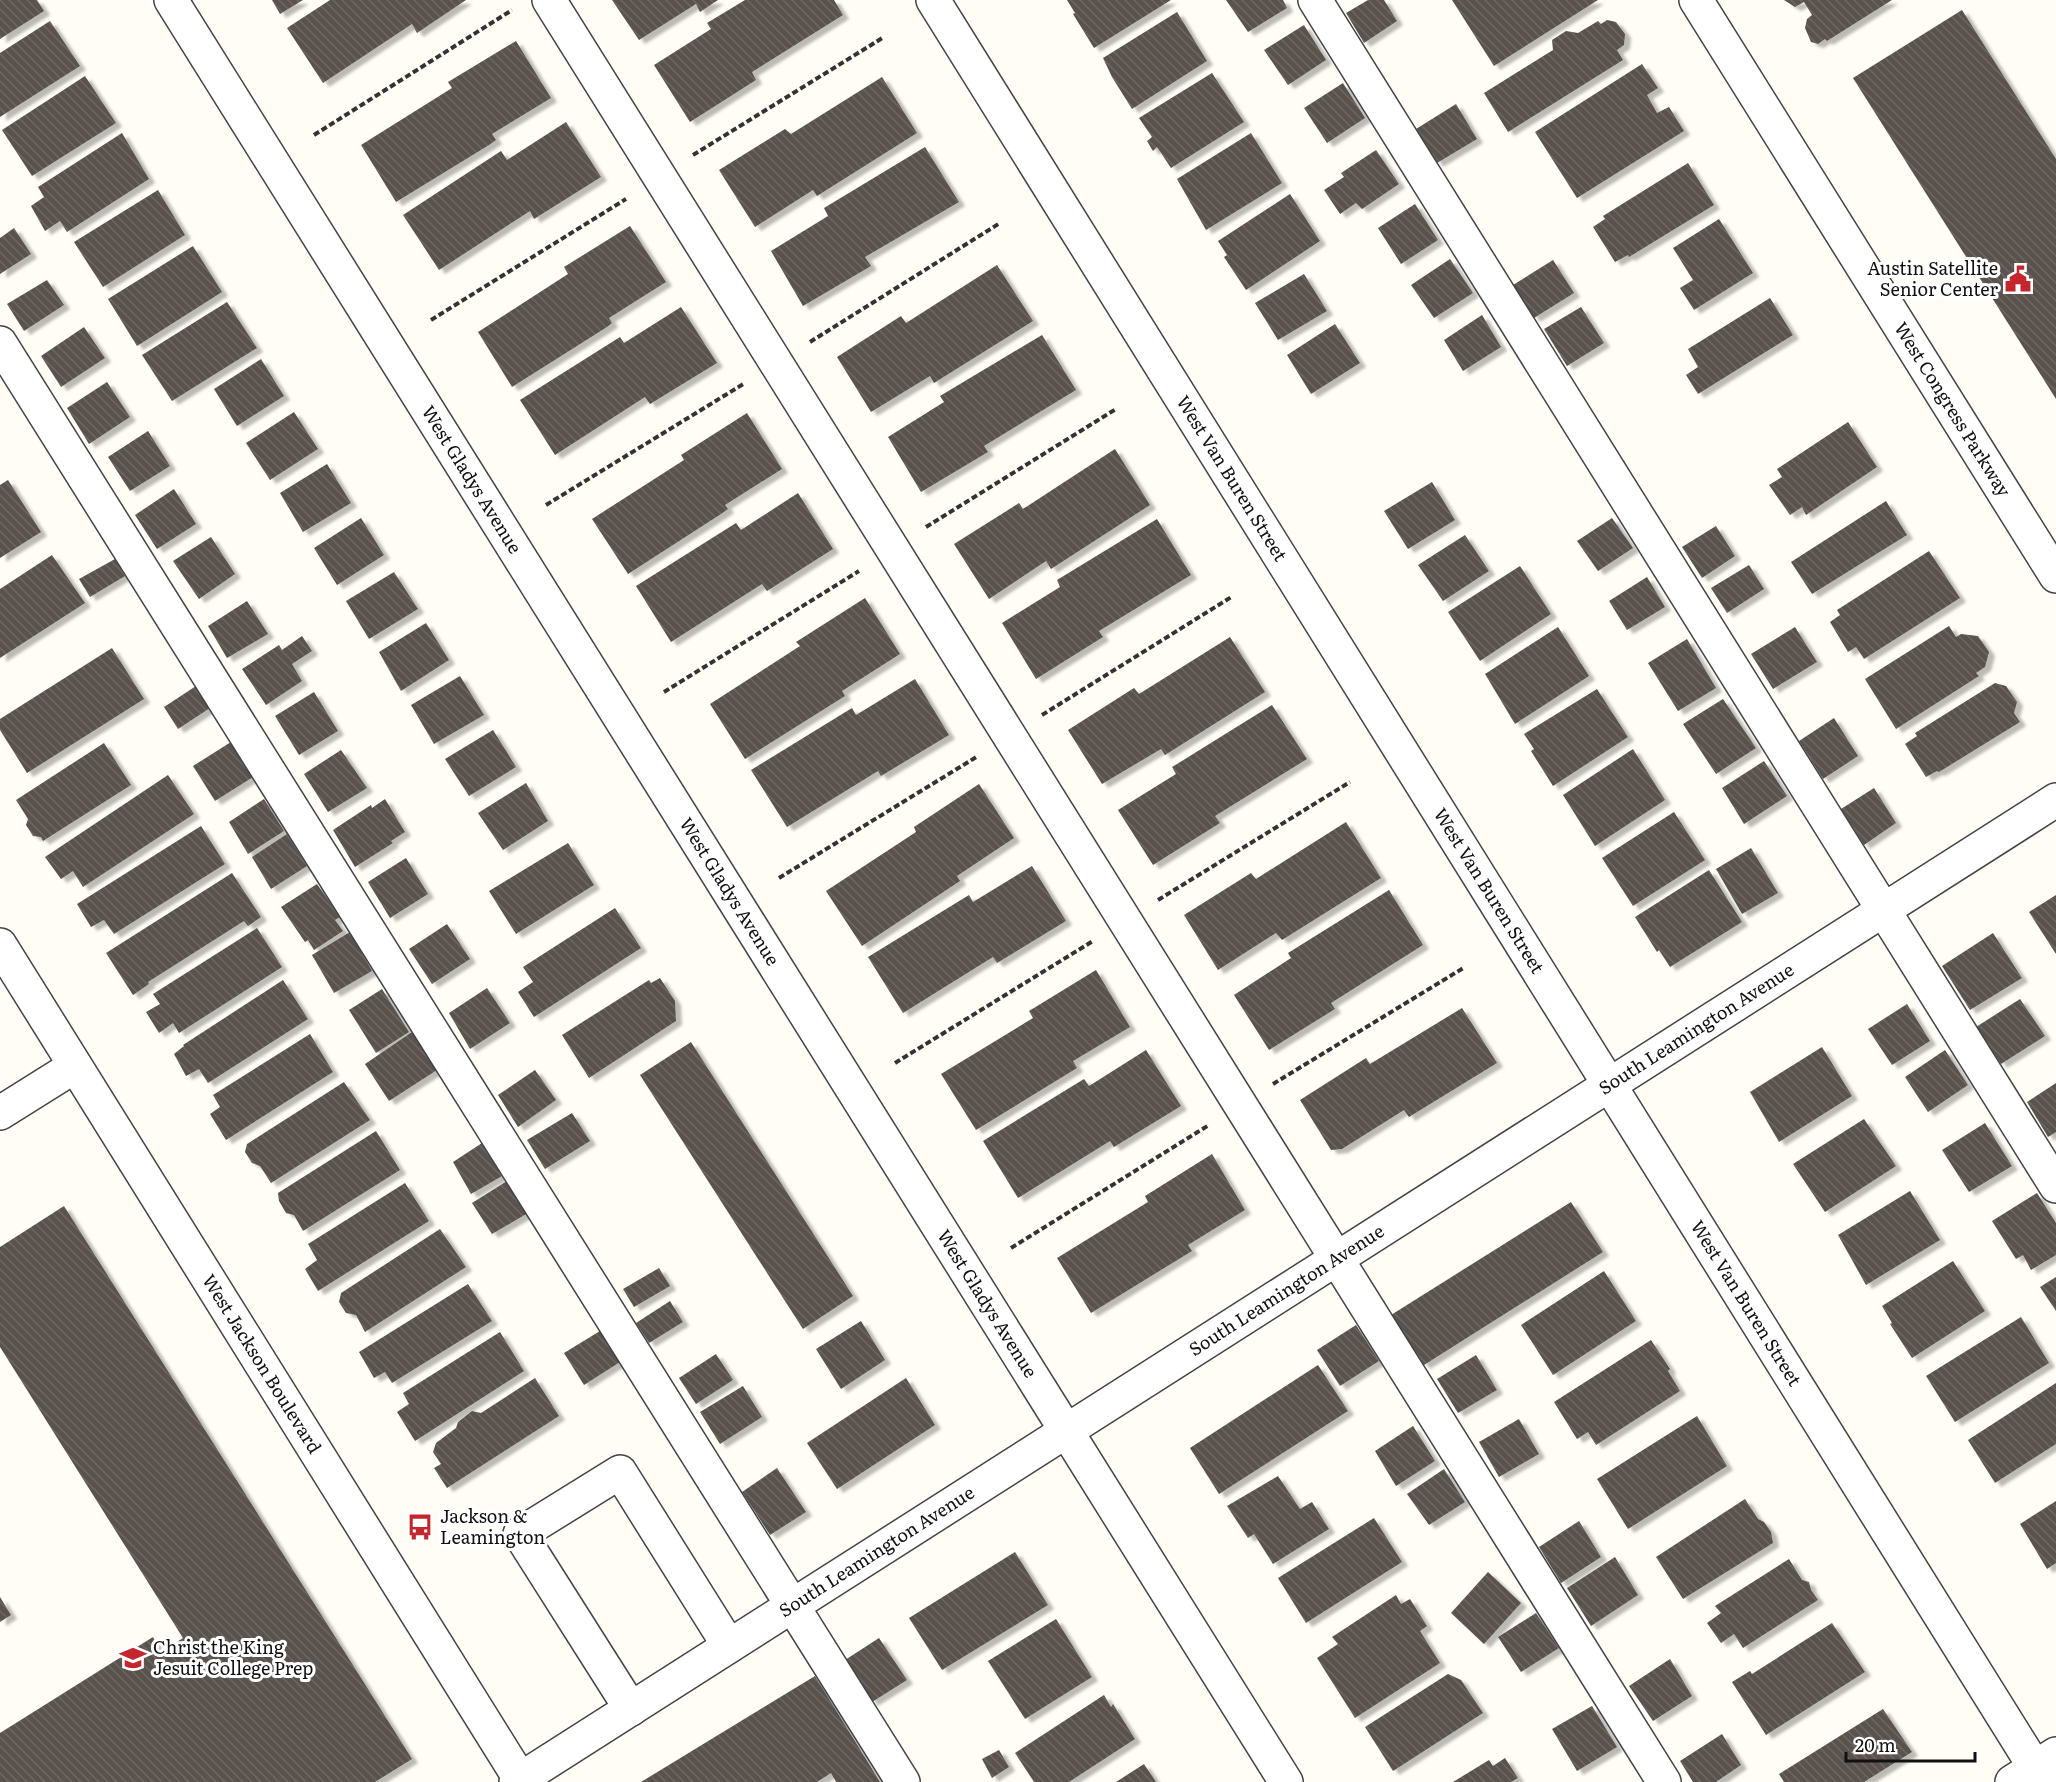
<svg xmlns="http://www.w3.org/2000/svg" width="2056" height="1782" font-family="Literata,serif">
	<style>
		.building { fill: url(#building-back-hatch); filter: url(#shadow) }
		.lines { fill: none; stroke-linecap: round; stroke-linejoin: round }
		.minor-casing { stroke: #444; stroke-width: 36 }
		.path { stroke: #333; stroke-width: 4; stroke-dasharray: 6 3; stroke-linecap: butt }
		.minor { stroke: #fff; stroke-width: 33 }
		.labels { text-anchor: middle; stroke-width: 6; stroke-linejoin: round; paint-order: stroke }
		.poi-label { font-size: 18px; fill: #111; stroke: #fff; text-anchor: start }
		.street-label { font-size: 18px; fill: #111; stroke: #fff }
	</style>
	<defs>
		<pattern id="building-back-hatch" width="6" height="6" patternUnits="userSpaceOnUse" patternTransform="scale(1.5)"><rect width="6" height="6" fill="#5a524d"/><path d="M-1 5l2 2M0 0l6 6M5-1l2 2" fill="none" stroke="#6d6662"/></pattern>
		<filter id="shadow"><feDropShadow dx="6" dy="4" stdDeviation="1.5" flood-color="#0004"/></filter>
	</defs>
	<rect width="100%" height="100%" fill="#fffdf5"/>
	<g class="building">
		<path d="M0,0h37l7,11 -44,28z"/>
		<path d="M272,0h31l-23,14z"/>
		<path d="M330,0h136l-49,33 -5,-9 -89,59 -36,-55z"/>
		<path d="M612,0h106l-18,12 -4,-8 -57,36z"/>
		<path d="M745,0h89l9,15 -91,57 4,8 -66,42 -36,-57 57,-36 -4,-6z"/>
		<path d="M1067,0h104l-77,48 -21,-34 2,-1z"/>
		<path d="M1226,0h57l4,8 -39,24z"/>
		<path d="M1368,0h16l13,21 -33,22 -18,-30z"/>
		<path d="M1452,0h146l-104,66z"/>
		<path d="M1784,0h108l-65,41 -2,-2 -7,5 -7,-2 -6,-14 2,-9 5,-4 -8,-13 -9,5z"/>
		<path d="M1962,10l94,149v240l-203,-321z"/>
		<path d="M1177,12l30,49 -75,48 -20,-32 -9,-19z"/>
		<path d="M1607,20l9,2 9,12 -1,11 -7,5 6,10 -115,72 -24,-39 69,-43 -1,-10 14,-9 12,2 20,-12 3,3z"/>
		<path d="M50,21l30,45 -80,51v-64z"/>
		<path d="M1304,25l22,35 -38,25 -24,-35z"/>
		<path d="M516,41l35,57 -59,36 4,6 -7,5 -93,57 -35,-57 91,-57 -4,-6z"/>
		<path d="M1642,64l16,24 -11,7 10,18 12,-6 15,24 -107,67 -42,-66z"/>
		<path d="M1212,73l32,49 -73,46 -14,-21 -4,4 -6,-10 5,-4 -13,-19z"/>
		<path d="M85,76l31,47 -84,53 -30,-46z"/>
		<path d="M882,77l35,56 -100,63 -4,-6 -58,37 -36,-57 66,-41 6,5z"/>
		<path d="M1343,83l22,35 -38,25 -23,-35z"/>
		<path d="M1456,104l21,35 -40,24 -21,-34z"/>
		<path d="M566,122l35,55 -67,42 -4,-8 -91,59 -36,-55 98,-64 6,9z"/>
		<path d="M122,133l27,46 -82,53 -7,-11 -15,10 -14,-25 13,-9 -6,-10z"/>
		<path d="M1251,133l31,50 -76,47 -29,-51z"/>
		<path d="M925,147l34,55 -94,55 6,9 -68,40 -32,-55 57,-35 -4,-8z"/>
		<path d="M1376,150l23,34 -37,25 -6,-6 -16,11 -16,-24 20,-13 -3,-4z"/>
		<path d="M1688,163l26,42 -85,52 -1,-2 -13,7 -22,-35 12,-8 -2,-3z"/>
		<path d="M158,190l27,45 -82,52 -29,-45z"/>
		<path d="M1290,194l30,47 -74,49 -22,-33 3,-2 -9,-14z"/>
		<path d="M1415,204l23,36 -37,24 -23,-36z"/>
		<path d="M1719,219l34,54 -59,37 -14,-22 13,-8 -20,-32z"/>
		<path d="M630,226l36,56 -57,36 3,5 -5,4 -95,60 -34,-55 90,-58 -4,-7z"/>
		<path d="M14,228l17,26 -31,20v-36z"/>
		<path d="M193,246l29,46 -85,54 -29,-47z"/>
		<path d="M1450,259l23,34 -39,25 -23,-33z"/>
		<path d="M1553,260l21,33 -40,25 -21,-33z"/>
		<path d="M997,265l36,56 -99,62 -4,-7 -59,36 -34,-55 64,-41 5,7z"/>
		<path d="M1304,274l23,37 -49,29 -23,-37z"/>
		<path d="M47,280l17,25 -40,26 -17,-27z"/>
		<path d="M1770,298l23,37 -95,59 -12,-19 12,-8 -10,-18z"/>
		<path d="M227,302l30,46 -85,53 -30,-46z"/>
		<path d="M681,307l36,56 -67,41 -5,-7 -90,58 -35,-55 100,-63 4,6z"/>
		<path d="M1581,307l23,36 -37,23 -23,-37z"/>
		<path d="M1482,315l19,32 -38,24 -19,-31z"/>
		<path d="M1335,324l25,39 -49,31 -24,-39z"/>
		<path d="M84,327l21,31 -44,29 -20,-31z"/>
		<path d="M1042,335l34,55 -92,56 4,6 -67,40 -33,-55 56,-35 -4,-6z"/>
		<path d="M261,359l23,37 -47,30 -23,-37z"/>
		<path d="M107,382l23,35 -41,27 -22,-36z"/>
		<path d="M294,412l24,37 -48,31 -24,-37z"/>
		<path d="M747,413l35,56 -57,36 3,4 -7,5 -93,60 -36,-55 92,-59 -3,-5z"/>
		<path d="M1848,422l29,45 -71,48 -4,-8 -12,8 -21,-30 13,-8 -5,-8z"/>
		<path d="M148,431l22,35 -40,25 -22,-34z"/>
		<path d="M1115,449l35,56 -99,64 -5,-8 -57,38 -35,-55 65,-41 4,6z"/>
		<path d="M327,464l24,39 -48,29 -23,-39z"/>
		<path d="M8,480l33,52 -41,26v-73z"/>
		<path d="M1432,482l23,38 -47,29 -24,-38z"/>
		<path d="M174,489l22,35 -39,25 -22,-34z"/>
		<path d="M798,493l35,56 -66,42 -5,-7 -91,58 -35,-56 100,-63 5,7z"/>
		<path d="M1886,501l21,34 -95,59 -21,-32z"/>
		<path d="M361,518l23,37 -47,30 -23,-37z"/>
		<path d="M1612,518l21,30 -35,23 -21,-30z"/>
		<path d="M1157,519l34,56 -92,56 4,6 -67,42 -34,-56 58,-36 -3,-7z"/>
		<path d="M1716,526l19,30 -33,22 -20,-31z"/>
		<path d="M1465,535l24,36 -46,30 -25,-36z"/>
		<path d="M211,537l24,37 -36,25 -26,-38z"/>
		<path d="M1929,551l31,47 -96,61 -8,-12 -8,5 -18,-30 10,-7 -3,-5z"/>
		<path d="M52,555l33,48 -85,55v-69z"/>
		<path d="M115,559l10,17 -35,21 -11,-18z"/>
		<path d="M1749,565l15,24 -37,24 -16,-25z"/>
		<path d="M1520,566l31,48 -71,47 -32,-49z"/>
		<path d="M394,572l24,37 -49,30 -23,-38z"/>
		<path d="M1647,577l18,30 -38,23 -18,-29z"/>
		<path d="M865,598l35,56 -58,37 3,5 -100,63 -35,-55 90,-58 -4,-4z"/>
		<path d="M247,601l21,33 -41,24 -19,-32z"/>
		<path d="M426,623l23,37 -48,31 -22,-39z"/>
		<path d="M1949,626l7,11 5,-3 17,2 11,16 -4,15 -9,6 3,3 -83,53 -31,-50z"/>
		<path d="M1558,627l31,49 -74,48 -30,-50z"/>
		<path d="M1795,627l22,35 -44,27 -22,-35z"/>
		<path d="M302,636l10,15 -20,13 10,17 -36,24 -24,-36 37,-24 3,5z"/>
		<path d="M1230,637l35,55 -100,63 -4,-6 -59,35 -34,-54 66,-42 5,6z"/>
		<path d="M1687,639l29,49 -38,23 -30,-48z"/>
		<path d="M112,648l32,51 -117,74 -27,-43v-11z"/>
		<path d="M460,676l24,39 -50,29 -23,-39z"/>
		<path d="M915,679l34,56 -68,41 -3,-5 -91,56 -36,-57 101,-62 4,7z"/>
		<path d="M1995,683l11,3 11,16 -3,11 6,9 -81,50 -2,-1 -11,6 -21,-33 12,-8 -2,-3z"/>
		<path d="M196,686l14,22 -32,21 -14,-22z"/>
		<path d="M1597,689l31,48 -75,49 -22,-35 3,-2 -10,-15z"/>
		<path d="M314,692l24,39 -39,24 -24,-39z"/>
		<path d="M1723,699l33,49 -40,26 -33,-50z"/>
		<path d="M1272,705l35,54 -92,57 5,7 -67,42 -35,-55 58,-36 -4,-7 5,-3z"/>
		<path d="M1834,718l24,38 -35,23 -24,-38z"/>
		<path d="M493,730l23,37 -47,29 -24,-37z"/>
		<path d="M231,742l22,35 -38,24 -22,-35z"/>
		<path d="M104,743l27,42 -88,56 -2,-4 -8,-1 -7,-11 2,-6 -12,-19z"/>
		<path d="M1633,749l32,51 -70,46 -32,-51z"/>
		<path d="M341,750l26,38 -39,24 -24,-38z"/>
		<path d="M1764,761l23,35 -43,28 -22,-36z"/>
		<path d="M168,775l26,39 -111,73 -10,-16 -12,8 -16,-22z"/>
		<path d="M526,783l22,38 -45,29 -25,-37z"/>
		<path d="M979,784l35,54 -57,38 3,5 -98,65 -36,-55 90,-59 -2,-5 3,-2z"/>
		<path d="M1874,788l22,35 -32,22 -23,-36z"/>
		<path d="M264,799l20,32 -36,23 -19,-32z"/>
		<path d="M385,799l20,33 -14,9 2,2 -38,24 -22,-37 38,-25 1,3z"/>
		<path d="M1674,812l31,48 -72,46 -31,-48z"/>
		<path d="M1346,822l35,56 -99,62 -6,-7 -58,37 -34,-55 67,-42 5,6z"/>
		<path d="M201,826l24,38 -111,70 -10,-14 -13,7 -14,-23z"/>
		<path d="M287,834l20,32 -36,23 -19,-32z"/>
		<path d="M568,843l26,42 -78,49 -27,-43z"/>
		<path d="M1751,848l27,45 -36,21 -26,-45z"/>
		<path d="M406,858l22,36 -38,24 -22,-36z"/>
		<path d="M1032,866l34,55 -69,42 -4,-6 -90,56 -35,-56 101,-62 4,7z"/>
		<path d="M1709,870l33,52 -72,45 -11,-17 -2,2 -22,-35z"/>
		<path d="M232,873l29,44 -13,9 -4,-5 -96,61 1,2 -16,11 -27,-42z"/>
		<path d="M317,884l23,33 -5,3 8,11 -29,19 -6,-10 -3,2 -24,-35z"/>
		<path d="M1389,890l34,55 -92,58 4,6 -66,41 -35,-55 57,-37 -3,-5z"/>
		<path d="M2056,895v59l-27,-42z"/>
		<path d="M615,908l26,40 -107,69 -16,-25 15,-10 -10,-15z"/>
		<path d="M447,924l23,35 -38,25 -23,-35z"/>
		<path d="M257,928l25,39 -103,66 -6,-10 -14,10 -13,-21 14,-8 -7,-10z"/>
		<path d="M350,932l22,39 -38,22 -22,-38z"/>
		<path d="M1993,933l29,45 -52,32 -28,-44z"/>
		<path d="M1096,970l34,57 -57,34 4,7 -101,62 -35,-56 92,-56 -4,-7z"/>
		<path d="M660,978l15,23 1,20 -87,57 -27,-43 87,-55 2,3z"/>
		<path d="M283,980l25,39 -100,64 -9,-14 -13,7 -12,-22 10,-8 -1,-1z"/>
		<path d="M487,988l23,35 -40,26 -21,-36z"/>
		<path d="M382,989l27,43 -33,21 -27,-43z"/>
		<path d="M2020,999l25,37 -44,28 -25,-37z"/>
		<path d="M1907,1004l23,37 -38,24 -24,-36z"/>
		<path d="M1462,1008l35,55 -88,54 -5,-7 -62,39 -11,1 -31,-50 66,-42 4,6z"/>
		<path d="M412,1032l25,38 -48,31 -24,-37z"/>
		<path d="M310,1034l23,38 -107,68 -16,-26 10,-7 -7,-12z"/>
		<path d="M691,1042l162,254 -50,33 -163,-254z"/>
		<path d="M1822,1047l30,49 -73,46 -29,-50z"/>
		<path d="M1146,1050l35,56 -67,41 -4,-6 -92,57 -35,-57 101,-62 5,7z"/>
		<path d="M1945,1050l23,35 -40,27 -23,-35z"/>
		<path d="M535,1070l21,30 -38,27 -20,-32z"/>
		<path d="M344,1082l26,38 -99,63 -11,-17 -8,-3 -7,-11 2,-8z"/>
		<path d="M2056,1083v49l-8,5 -21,-35z"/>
		<path d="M572,1113l18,28 -45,28 -18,-29z"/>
		<path d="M1864,1119l32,47 -71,46 -32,-48z"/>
		<path d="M1985,1123l27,43 -43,26 -27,-42z"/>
		<path d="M376,1131l24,39 -97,61 -9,-16 -8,-2 -7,-12 -1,-8z"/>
		<path d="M482,1143l20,33 -31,18 -18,-32z"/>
		<path d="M1212,1154l33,56 -57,35 4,6 -101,62 -34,-55 91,-56 -3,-6z"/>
		<path d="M507,1181l21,32 -36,21 -20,-31z"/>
		<path d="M405,1183l24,38 -111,70 -13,-22 12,-9 -9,-16z"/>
		<path d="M1910,1191l30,49 -74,45 -28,-50z"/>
		<path d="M2037,1193l19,30v32l-25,15 -8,-15 -7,4 -24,-38z"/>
		<path d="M1571,1202l32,50 -179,113 -33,-50z"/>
		<path d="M64,1206l348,553 -37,23h-375v-49l153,-96 8,15 22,-14 -183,-291v-100z"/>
		<path d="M440,1229l26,38 -101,65 -9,-17 -10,-2 -7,-11 2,-9z"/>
		<path d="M1953,1261l32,50 -73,47 -22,-34 2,-1 -10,-17z"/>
		<path d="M659,1268l11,18 -36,21 -11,-18z"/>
		<path d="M1604,1271l32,50 -83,54 -32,-50z"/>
		<path d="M2056,1277v34l-16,-24z"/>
		<path d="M468,1284l24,37 -100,62 -7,-11 -11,6 -15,-26z"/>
		<path d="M670,1301l13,21 -34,21 -13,-20z"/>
		<path d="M2021,1317l28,46 -94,59 -29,-46z"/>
		<path d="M861,1321l24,39 -44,29 -25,-40z"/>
		<path d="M1356,1325l23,36 -39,25 -23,-36z"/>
		<path d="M600,1331l20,31 -36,23 -20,-32z"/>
		<path d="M500,1332l24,39 -109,70 -18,-29 12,-8 -6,-11z"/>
		<path d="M1651,1340l19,29 -2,2 12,20 -84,54 -8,-13 -11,7 -23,-37z"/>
		<path d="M716,1354l17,26 -37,24 -17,-26z"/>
		<path d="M1476,1355l21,35 -39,23 -21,-34z"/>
		<path d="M1318,1365l30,46 -129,83 -29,-46z"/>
		<path d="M535,1378l24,38 -112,72 -13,-20 7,-4 -8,-12 3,-9 20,-15 2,-6 14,-11 9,2z"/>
		<path d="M906,1378l29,47 -98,64 -30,-46z"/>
		<path d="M2056,1383v61l-61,39 -27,-43z"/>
		<path d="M743,1386l19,31 -42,27 -20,-32z"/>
		<path d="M1697,1416l30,50 -99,63 -31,-50z"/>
		<path d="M1519,1419l20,35 -40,23 -20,-35z"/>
		<path d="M1413,1426l22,35 -39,25 -21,-35z"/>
		<path d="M777,1468l29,44 -36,23 -28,-43z"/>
		<path d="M1444,1469l21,33 -36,23 -22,-31z"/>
		<path d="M1278,1476l22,33 12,-7 17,27 -56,35 -19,-30 -6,4 -21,-32z"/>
		<path d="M1745,1499l13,20 6,3 7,10 2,11 -90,56 -27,-42z"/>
		<path d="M2056,1501v62l-9,6 -27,-45z"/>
		<path d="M1374,1518l28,44 -96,61 -28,-45z"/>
		<path d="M1579,1521l22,36 -40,26 -22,-36z"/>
		<path d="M1015,1552l33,53 -106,65 -33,-52z"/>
		<path d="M1615,1557l23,38 -47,31 -24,-38z"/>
		<path d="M1789,1559l13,21 7,2 2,8 7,10 -75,48 -9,-14 -13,9 -14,-20 14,-10 -6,-7z"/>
		<path d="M1488,1572l33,31 -37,41 -33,-31z"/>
		<path d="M1396,1595l5,9 9,-5 17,27 -7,5 20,32 -85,55 -38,-60 21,-14 -6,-7z"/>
		<path d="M0,1597l11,18 -11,7z"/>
		<path d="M1536,1613l23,35 -38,24 -23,-35z"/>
		<path d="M1056,1619l36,58 -67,42 -37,-58z"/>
		<path d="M1832,1623l33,49 -99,63 -34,-53 18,-11 2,3z"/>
		<path d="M879,1638l28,42 -35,22 -27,-42z"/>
		<path d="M1670,1659l22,37 -39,25 -24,-35z"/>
		<path d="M1448,1674l13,6 22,33 -90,58 -28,-44z"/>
		<path d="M815,1676l65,106h-44l-5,-9 -14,9h-176z"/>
		<path d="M1104,1695l7,12 2,-3 22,35 -66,43h-35l-19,-29z"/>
		<path d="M1592,1706l25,41 -40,24 -25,-42z"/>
		<path d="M1883,1709l29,43 -48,30h-80l-5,-8z"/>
		<path d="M1722,1734l19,31 -25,17h-23l-13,-21z"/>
		<path d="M999,1750l10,17 -17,11 -10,-19z"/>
		<path d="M1505,1758l13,20 -7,4h-58l36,-22 4,6z"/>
		<path d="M1144,1764l12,18h-40z"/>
	</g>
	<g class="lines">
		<g class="minor-casing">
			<g id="minor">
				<path id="s1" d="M171,0l1115,1782"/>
				<path d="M549,0l1115,1782"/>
				<path id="s2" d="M933,0l1111,1782"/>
				<path d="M1315,0l741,1186"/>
				<path id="s3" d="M1696,0l360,576"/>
				<path d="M0,343l903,1439"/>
				<path id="s4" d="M0,945l522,837"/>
				<path d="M0,1113l75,-47"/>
				<path d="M631,1709l-111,-175 100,-62 109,174"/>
				<path id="s5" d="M516,1782l1540,-982"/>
				<path d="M2012,1782l44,-28"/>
			</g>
		</g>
		<g class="path">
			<path d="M314,135l198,-125"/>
			<path d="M693,155l191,-118"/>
			<path d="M431,320l195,-121"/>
			<path d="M810,342l190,-119"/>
			<path d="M546,505l199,-122"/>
			<path d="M926,527l190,-118"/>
			<path d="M664,692l195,-121"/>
			<path d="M1042,715l191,-119"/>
			<path d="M779,878l199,-122"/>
			<path d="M1158,900l192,-118"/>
			<path d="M895,1063l198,-122"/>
			<path d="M1273,1084l192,-117"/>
			<path d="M1011,1248l198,-123"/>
		</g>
		<use href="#minor" class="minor"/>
	</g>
	<defs>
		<g id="civic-bare" transform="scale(2.07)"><path d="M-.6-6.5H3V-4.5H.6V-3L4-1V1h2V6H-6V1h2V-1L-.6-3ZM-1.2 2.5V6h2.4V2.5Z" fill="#c4262e" stroke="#fff" stroke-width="2.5" paint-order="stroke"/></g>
		<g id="bus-bare" transform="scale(2.07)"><path d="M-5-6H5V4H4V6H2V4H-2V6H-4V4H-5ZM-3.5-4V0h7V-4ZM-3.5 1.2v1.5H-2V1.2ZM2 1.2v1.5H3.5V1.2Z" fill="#c4262e" stroke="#fff" stroke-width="2.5" paint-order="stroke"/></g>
		<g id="school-bare" transform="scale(2.07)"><path d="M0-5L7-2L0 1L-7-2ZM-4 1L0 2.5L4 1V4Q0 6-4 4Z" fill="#c4262e" stroke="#fff" stroke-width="2.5" paint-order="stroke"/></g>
	</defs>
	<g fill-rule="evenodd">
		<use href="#civic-bare" x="2018" y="279"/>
		<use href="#bus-bare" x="420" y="1527"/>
		<use href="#school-bare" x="133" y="1658"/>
	</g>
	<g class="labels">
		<g class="poi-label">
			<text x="1998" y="275" text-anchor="end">Austin Satellite<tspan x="1998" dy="21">Senior Center</tspan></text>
			<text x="440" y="1523">Jackson &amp;<tspan x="440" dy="21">Leamington</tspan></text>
			<text x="153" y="1654">Christ the King<tspan x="153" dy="21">Jesuit College Prep</tspan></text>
		</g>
		<g class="street-label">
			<text dy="6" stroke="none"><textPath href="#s3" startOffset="483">West Congress Parkway</textPath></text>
			<text dy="6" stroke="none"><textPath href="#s1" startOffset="566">West Gladys Avenue</textPath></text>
			<text dy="6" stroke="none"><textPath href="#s2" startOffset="564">West Van Buren Street</textPath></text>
			<text dy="6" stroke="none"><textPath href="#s1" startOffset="1052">West Gladys Avenue</textPath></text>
			<text dy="6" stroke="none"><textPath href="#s2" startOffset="1050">West Van Buren Street</textPath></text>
			<text dy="6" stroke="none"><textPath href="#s5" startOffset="1400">South Leamington Avenue</textPath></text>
			<text dy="6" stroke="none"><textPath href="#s5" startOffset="914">South Leamington Avenue</textPath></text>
			<text dy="6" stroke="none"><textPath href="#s1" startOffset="1538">West Gladys Avenue</textPath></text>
			<text dy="6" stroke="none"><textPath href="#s2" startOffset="1536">West Van Buren Street</textPath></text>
			<text dy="6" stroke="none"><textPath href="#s4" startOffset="494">West Jackson Boulevard</textPath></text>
			<text dy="6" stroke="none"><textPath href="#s5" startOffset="428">South Leamington Avenue</textPath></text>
		</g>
	</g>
	<path d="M1846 1752v9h129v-9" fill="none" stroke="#111111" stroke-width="3"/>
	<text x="1855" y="1752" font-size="18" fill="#111111" stroke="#ffffff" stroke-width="4.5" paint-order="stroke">20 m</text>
</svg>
